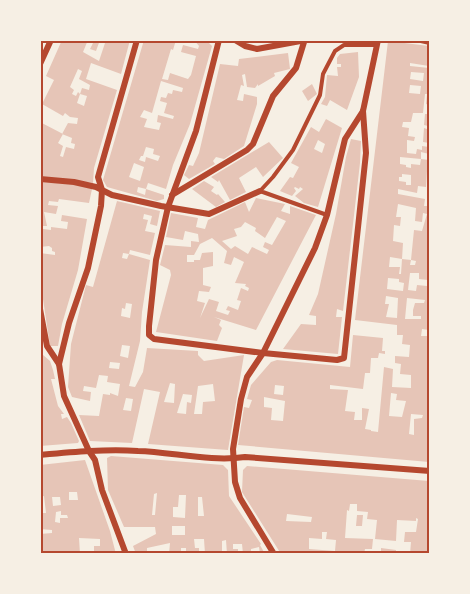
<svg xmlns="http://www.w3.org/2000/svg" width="470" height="594" font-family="'Space Grotesk',sans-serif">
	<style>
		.building { fill: #e6c5b7; fill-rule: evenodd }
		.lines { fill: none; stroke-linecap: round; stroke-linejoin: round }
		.service { stroke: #b5482f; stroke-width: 4 }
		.minor { stroke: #b5482f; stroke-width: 6 }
		.neatline { fill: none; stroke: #b5482f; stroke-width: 2 }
	</style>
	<rect width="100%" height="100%" fill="#f6efe4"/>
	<g class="building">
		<path d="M62,40h26l-5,12 16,9 7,-21h24l-9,34 -30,-11 -5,16 31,11 -23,78 -1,15 -53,-6v-55l23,12 -5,9 5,3 -3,10 3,1 3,-10 8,2 1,-5 -4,-1 1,-5 -10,-4 6,-11 9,1 1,-6 -8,-1 -5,-4 -2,3 -21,-12 12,-24 -8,-4zM78,69l4,2 -3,8 11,6 -1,5 -7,-2 -2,6 7,2 -3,10 -7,-3 3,-9 -2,-2 -2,4 -4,-2 2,-4 -4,-3z"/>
		<path d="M89,40h11l-4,11 -6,-2 3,-6z"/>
		<path d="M144,40h32l-3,10 -2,-1 -9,30 6,1 2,-7 18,6 3,-4 5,-19 -15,-4 2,-7 15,4 1,-3 -5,-6h12l6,6 -22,78 -17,41 -7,24 -18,-6 -2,6 -8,-2 -1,5 8,3 1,-6 18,6v4l-7,2 -50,-14 -4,-7zM161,81l22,7 -1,4 -9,-2 -1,4 -4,-1 -2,5 -5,-1 -1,4 7,2 -3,10 10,3 -1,3 -15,-4 -1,7 4,1 -2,7 -15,-3 3,-8 -7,-2 4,-7 8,3zM146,147l8,2 -1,5 7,2 -2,5 -12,-4 -1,5 -6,-2 2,-4h2zM134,163l10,4 -4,14 -11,-4z"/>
		<path d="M388,41l41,5v20l-19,-3v3l19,2v37l-3,-1 1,-10h-2l-2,19h-10l-2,9h-8l-1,5 7,1 -1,8 7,1 -1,4 -7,-1v13l9,1 1,-5 5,1v-4l7,1v7l-8,-2v7l8,1v11h-2l-1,16 -8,-1 -1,7 -19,-4v5l27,5 -1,7h3l2,-7v131l-7,-1 -1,7h8v79l-1,9h1v38l-191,-17 6,-38 5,1 3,-8 -5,-1 4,-14 20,-23 6,-2 73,7 3,-32 30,3 -1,13h3v3l-6,-1 -1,5h-7l-1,15h-5l-2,16 -33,-4v4l18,1 -3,21 10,1 -1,8h8v-12l7,1 -4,20 6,1v1l7,1 6,-65 9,2 -1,18 19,1v-13l-11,-1 1,-10 -6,-1v-7l14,1 1,-12 -8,-1 1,-9h-6v-10l-42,-5zM411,72l13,1 -1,8 -13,-2zM410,85l11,1 -1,8 -11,-1zM400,157l21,2 -1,6 -9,-1v4l-5,-1v-2l-6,-1zM402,174l9,1v10h-5v-3l-7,-1v-4h3zM398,204l18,4 -1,13 7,1 1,-9 4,1 -5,17 -8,-1 -3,30 5,1 -1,4h-5l1,-5 -9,-1 -1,15h-2l1,-7h-11l1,-10 12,2 1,-16 -10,-2 1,-16 6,1 1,-9h-5zM410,273h9v6l9,1 -1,6 -10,-1 -1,6 -8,-1zM388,278l11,1v3l5,1 -1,8 -16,-2zM386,296l12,2 -1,20 -11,-1 3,-13h-4zM407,298l18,2 -1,3h-9l-2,7v6h8v3h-16zM275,385l9,1 -1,9 -9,-1zM391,393l6,1 -1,6 10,1 -4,16 -13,-1zM264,397l21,4 -2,20 -12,-1 1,-12 -8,-1zM411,414l12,1 -1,3 -8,1v16l-5,-1z"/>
		<path d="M358,52l1,25 -12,33 -17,-10 -3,6 -6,-2 4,-7 2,-22 11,1 -1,-9h4v-3h-4v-6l3,-4z"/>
		<path d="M288,53l2,16 -16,4 1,3 -17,10v-2l-3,4 -8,-1 -2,-13 -3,1 2,11 -3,-1 -4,15 6,1 1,-7 13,3v7l-13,42 -20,13 -8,-2 -3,4 2,3 -26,15 -5,-4 5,-10 4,1 6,-13 21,-89 18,2 1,-7z"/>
		<path d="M312,84l5,10 -9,7 -6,-10z"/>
		<path d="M425,114h4v29l-6,-1 1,-14 3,1 1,-3 -4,-1z"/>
		<path d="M326,119l16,9 -24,79 -14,-4 -9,-7 8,-7 -3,-2 -1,2 -4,-2 -1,1 2,3 -4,5 -12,-5 10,-14 3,1 6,-11 -8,-4 20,-36 8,5zM318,140l7,4 -3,9 -8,-4z"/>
		<path d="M351,139l10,2 -1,22 -17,148 -6,-2 -1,8h6l-4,37 -55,-5 18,-25 15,1v-9l-7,-1 9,-21 18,-80 10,-57z"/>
		<path d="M269,142l14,16 -20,19 -7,-10 -17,11 7,14 -16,8 -11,-20 -1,2 -7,-5z"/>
		<path d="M204,181l10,6 -3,4 6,4 1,-1 7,8 -9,5 -24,-18z"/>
		<path d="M40,182l34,2 18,5 -3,14 -30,-4 -1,3 -9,-1 -1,4 10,1 -2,8 -12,-2 3,14h-4v3l8,1v-3l16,2 1,-7 -7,-1 1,-6 25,4 -9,51 -16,54 -4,22h-8l-1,-7 -9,-60v-26l15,2v-3l-3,-1v-3l-3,-2 -9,1z"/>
		<path d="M256,198l29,6 -4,7 9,3v-8l26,9 -60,115 -42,-13 7,3 -2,5 3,3 -5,13 -61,-9 15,-57 -1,-5 -10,-5 5,-20 26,2v-6l8,1 -1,-8 -13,-3 -2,9 -17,-3 5,-24 27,5 -2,9 9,2 3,-9 37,-18 4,10zM277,217l9,4 -14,24 -7,-3 -2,5 6,3 -2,4 -15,-7 -4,7 -13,-8 -4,3 -9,-8 15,-5 -3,-7 7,-2 4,-5 11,6 -1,3 10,7zM212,238l15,13 -3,12 7,2 3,-8 10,5 -9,21 11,1 -1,2 4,2 -1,3 -7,-3 -4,12 4,1 -3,9 -10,-4 -2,4 4,1 -2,4 -12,-4 3,-9 -10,-3 -9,19 5,-15 -8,-2 2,-10 10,1 2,-5 -8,-2v-17l10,-2v-14l-11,1 -2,7h-6v2h-7v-7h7l6,-11z"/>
		<path d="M117,201l43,10 -3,15 -7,-2 2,-8 -8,-2 -1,5 5,1 -3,11 10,2 -5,22 -20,-5 -1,4 -6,-1 -1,5 5,1 2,-5 21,6 -8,52 -2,29 -11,45 6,1 8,-15 4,-24 51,3v4l6,6 40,-6 -16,95 -80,-6 12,-52 -16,-3 -12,54 -42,-2 -11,-26 20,1 4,-22 7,1v-2l8,3 2,-12 -13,-2 1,-6 -9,-1 -3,13 -12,-2 -1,5 8,1 -1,9 -18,-4 -4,-10 3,-43 15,-59 7,2zM126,303l6,1 -2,14 -9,-2 1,-8 3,1zM122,345l8,1 -2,12 -8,-2zM110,362l10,1 -1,6 -10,-1zM170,383l5,1 -1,19 -10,-1zM213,384l2,17 -12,1 -1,12h-8l4,-28zM183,394l9,1 -1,8 -4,-1 -1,12 -9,-1zM126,398l7,1 -2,12 -8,-1z"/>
		<path d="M40,348l3,7 7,6 3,9 2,9h-4l7,27 6,8h-3l1,5 5,-2 4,6 8,18 -1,2 -38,3z"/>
		<path d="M111,456l112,9 5,5 1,26 32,48 -1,1 5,9h-5l-1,-7 -8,2v5h-8l-1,-10h-9v5h5v5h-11l-1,-14 -4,1v13h-17l-1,-15h-10l1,9h4v6h-13v-6h-5v6h-12l1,-11 -23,5v6h-11l-3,-8 23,-12 -1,-7h-31l-16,-37 -1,-32zM157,493l-2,22h-3l2,-21zM179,495h7l-1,23 -12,-1v-10h5zM198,497h4l2,19h-6zM172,526h13v9h-13z"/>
		<path d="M85,460l25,71 6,23h-32v-2l10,-1v-5h6v-7l-21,-1 1,16h-40v-20l12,-1v-3l-12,-1v-16h6l-2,-17 -4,1v-32zM69,492h8l1,8h-9zM52,497h8l1,8 -8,1zM61,511v4h6l1,3h-8v5l-5,-1 1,-10z"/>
		<path d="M247,466l182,15v73h-19l1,-12h-7l1,-10h11l2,-13 -2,-1v3l-19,-1 -1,21 -21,-2 2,-19 -10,-1 1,-7 -11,-1v-7h-7l-1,7 -2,-1 -2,28 28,1 -1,10h-7l-1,5h-83l-39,-62 1,-22zM287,514l25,3 -1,5 -25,-1zM322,532h5l-1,7 10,1 -1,11 -26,-2v-11l13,1z"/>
		<path d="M357,515h6l-1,11h-6z"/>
		<path d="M381,548l15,2v4h-15z"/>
	</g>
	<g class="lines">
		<path class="service" d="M327,215l-67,-24 13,-14 20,-27 27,-55 3,-21 12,-23 9,-6h33"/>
		<g class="minor">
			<path d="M219,40l-23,91 -28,76 -12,53 -7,66v9l5,4 109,14 74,7 7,-2 22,-205 -3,-42"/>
			<path d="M235,40l10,6 12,3 49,-9"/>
			<path d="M421,40l9,2"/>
			<path d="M40,64l11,-24"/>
			<path d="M40,179l34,3 22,5 16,8 49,11 48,8 51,-23"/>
			<path d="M172,195l75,-45 6,-6 20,-48 23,-28 8,-26"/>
			<path d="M40,309l7,37 12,18 5,32 25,55 6,9 7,30 24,64"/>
			<path d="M59,364l10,-41 19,-55 13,-62 1,-16 -4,-13 39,-137"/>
			<path d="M40,455c33,-3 65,-6 98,-4 34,1 73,11 107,6l185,14"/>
			<path d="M274,554l-34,-56 -5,-16 -2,-33 8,-50 6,-22 16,-24 52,-105 12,-33 18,-76 18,-28 15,-71"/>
		</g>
	</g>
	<rect width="470" height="594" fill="none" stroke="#f6efe4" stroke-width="84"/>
	<rect x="42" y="42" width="386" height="510" class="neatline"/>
</svg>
